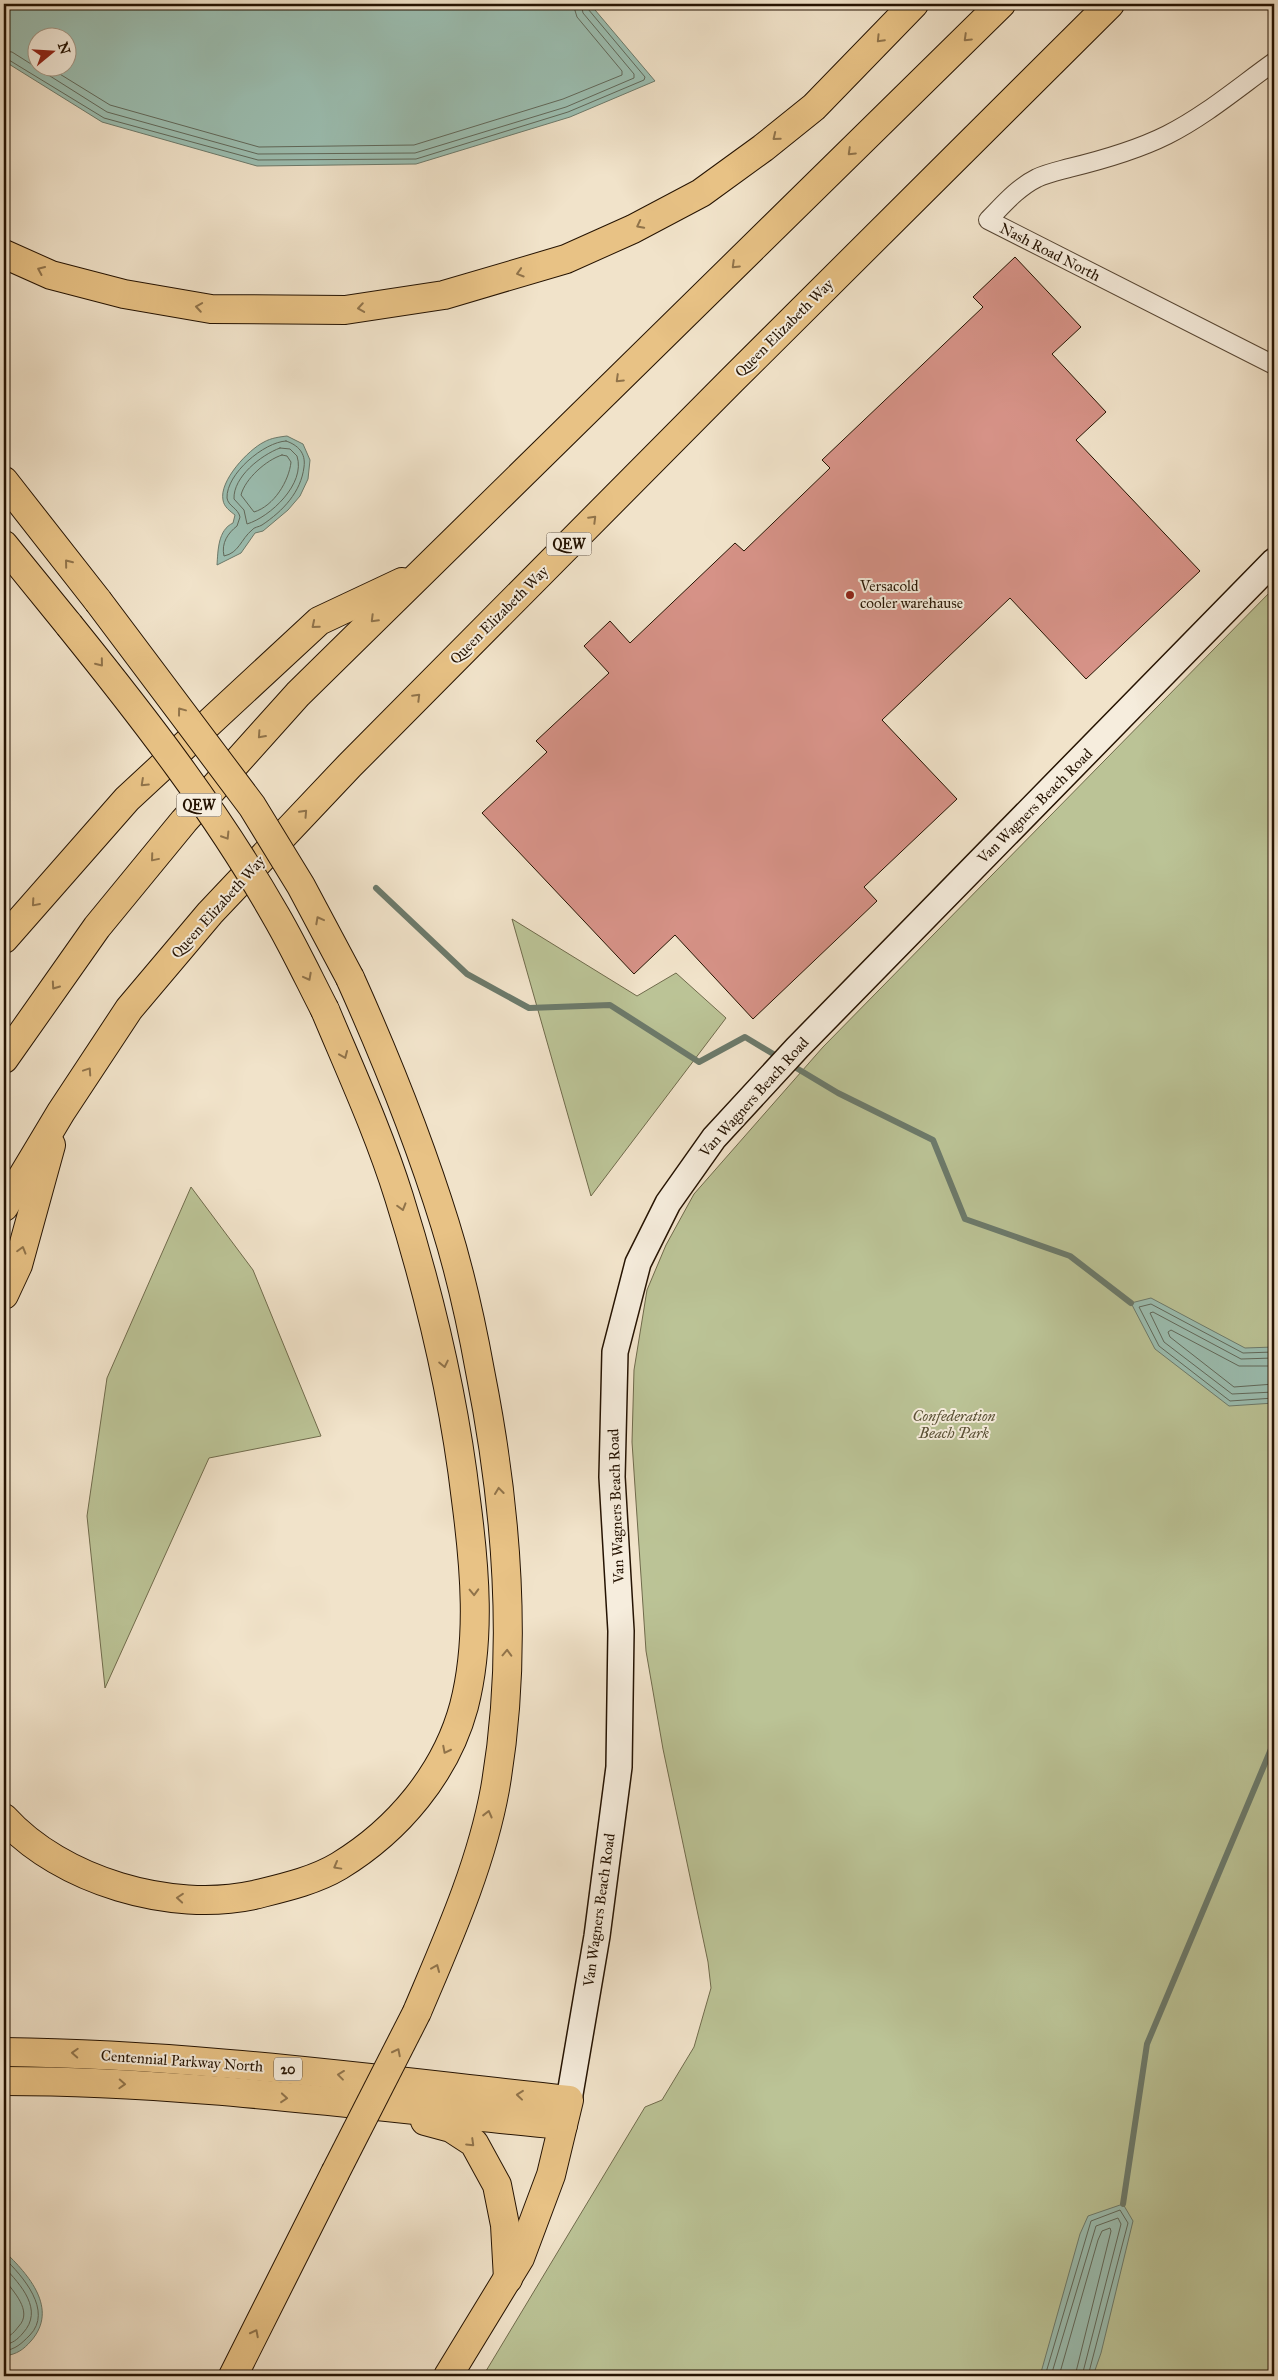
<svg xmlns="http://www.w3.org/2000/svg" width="1278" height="2380" font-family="'IM FELL Great Primer',serif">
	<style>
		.green { fill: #bbc396; stroke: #706b4c }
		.water { fill: #9bbeb1; stroke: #6c7a6b; fill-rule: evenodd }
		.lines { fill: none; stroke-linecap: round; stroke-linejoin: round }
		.shore { stroke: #60685a; stroke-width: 1 }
		.stream { stroke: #6c7a6b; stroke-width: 6 }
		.building { fill: #d69287; stroke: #251302 }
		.street-casing { stroke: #584734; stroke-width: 20 }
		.secondary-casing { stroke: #251302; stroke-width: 28 }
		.primary-casing { stroke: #251302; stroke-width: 30 }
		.highway-casing { stroke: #251302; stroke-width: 30 }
		.street { stroke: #f6eddd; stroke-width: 18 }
		.secondary { stroke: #f6eddd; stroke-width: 25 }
		.primary { stroke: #e8c285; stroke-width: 28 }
		.highway { stroke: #e8c285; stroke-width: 28 }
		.highway-bridge-casing { stroke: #251302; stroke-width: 30; stroke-linecap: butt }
		.highway-bridge { stroke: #e8c285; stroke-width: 28 }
		.oneway { stroke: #90734a }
		.poi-dot { fill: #8f2418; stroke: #f6eddd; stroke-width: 2 }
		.labels { text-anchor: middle; stroke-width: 4; stroke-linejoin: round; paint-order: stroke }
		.shield { fill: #f6eddd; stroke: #645444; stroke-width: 1 }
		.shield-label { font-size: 14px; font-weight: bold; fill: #251302 }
		.street-label { font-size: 15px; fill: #251302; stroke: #f6eddd }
		.poi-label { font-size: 15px; fill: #251302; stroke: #f6eddd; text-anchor: start }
		.park-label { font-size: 15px; font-style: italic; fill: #5a5136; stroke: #f6eddd }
	</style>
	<rect width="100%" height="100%" fill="#f1e3ca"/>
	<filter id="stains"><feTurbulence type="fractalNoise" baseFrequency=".004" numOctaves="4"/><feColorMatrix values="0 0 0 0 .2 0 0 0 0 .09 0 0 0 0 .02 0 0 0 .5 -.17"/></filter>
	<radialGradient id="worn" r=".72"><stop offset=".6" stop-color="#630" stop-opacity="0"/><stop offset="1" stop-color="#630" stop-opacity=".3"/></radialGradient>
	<g class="green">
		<path d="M1274,588v1788h-791l162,-269 17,-7 32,-53 17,-59 -3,-26 -45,-213 -17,-98 -14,-209 2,-72 13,-80 19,-45 28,-51 129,-147z"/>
		<path d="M512,919l125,77 39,-23 50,45 -135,178z"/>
		<path d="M191,1187l62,83 68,166 -112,22 -104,230 -18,-172 20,-138z"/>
	</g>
	<g class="water">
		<path d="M4,4h586l65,77 -85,36 -154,47 -159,2 -155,-44 -98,-61zM38,38h30v30h-30z"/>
		<path d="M287,436l16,8 7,16 -2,19 -8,17 -12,14 -25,21 -8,2 -14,20 -24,12c1,-15 1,-35 16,-42l2,-8c-5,-4 -11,-8 -12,-15 -4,-19 25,-50 41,-58 7,-4 15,-5 23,-6z"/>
		<path d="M1151,1298l94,50 29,-1v56l-45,3 -74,-57 -24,-46z"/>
		<path d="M1123,2204l10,17 -32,132 -8,23h-53l40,-142 8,-18z"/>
		<path d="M4,2251c25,24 55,58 27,90 -8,9 -14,13 -26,15z"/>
	</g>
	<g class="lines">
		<g class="shore">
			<path d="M4,51l8,1 95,60 151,42 157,-1 151,-46 68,-29v-4l-51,-61 -2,-9"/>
			<path d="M4,57l100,61 154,42 158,-1 152,-47 76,-32 1,-3 -57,-68 -1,-5"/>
			<path d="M50,68l60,37 149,42 155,-2 149,-46 59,-24v-4l-45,-54 -4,-13"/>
			<path d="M286,441c12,4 20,12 18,26 -3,25 -21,44 -42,58 -3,2 -8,2 -10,5 -11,9 -13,23 -28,26 -3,-13 4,-23 13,-30l3,-9c-2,-9 -12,-11 -13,-19 -1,-24 37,-56 59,-57z"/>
			<path d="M280,448l10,1 7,7c9,28 -27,61 -50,68l-3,-14 -10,-11c-1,-22 27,-44 46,-51z"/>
			<path d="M282,455l5,1 4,6c-2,19 -17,44 -37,50l-13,-17c4,-16 25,-35 41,-40z"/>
			<path d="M1274,1352l-31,1 -92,-49 -12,3 20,39 71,55 44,-3"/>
			<path d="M1274,1358l-33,1 -88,-47 -3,1 14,29 68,52 42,-2"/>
			<path d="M1274,1366h-35l-68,-36 -3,2 2,5 64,50 40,-3"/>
			<path d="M4,2258c19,18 49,53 26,77 -9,9 -14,14 -26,16"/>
			<path d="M4,2267c17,18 40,43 19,66 -6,7 -10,10 -19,12"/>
			<path d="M4,2279c9,12 29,32 15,47 -5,6 -7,10 -15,11"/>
			<path d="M1045,2376l46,-155 29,-11 8,13 -40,153"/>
			<path d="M1051,2376l45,-150 22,-8 3,6 -39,152"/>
			<path d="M1059,2376l39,-136 4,-9 8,-3 1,3 -36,145"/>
		</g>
		<g class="stream">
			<path d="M376,888l91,86 62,34 81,-3 89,57 46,-25 35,21"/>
			<path d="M788,1063l50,30 95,47 32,79 105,37 61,47"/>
			<path d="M1123,2204l24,-160 127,-302"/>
		</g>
	</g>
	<path class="building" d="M1015,257l66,70 -29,27 54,58 -30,28 124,131 -114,108 -76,-81 -128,122 75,79 -93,88 13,14 -124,118 -78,-84 -41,39 -152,-161 65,-61 -11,-11 73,-68 -25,-27 26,-25 20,22 105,-100 9,8 86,-83 -8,-8 161,-153 -10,-10z"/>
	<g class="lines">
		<g class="street-casing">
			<path id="street" d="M1274,62c-35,25 -69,54 -107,73 -30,15 -65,25 -98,33 -11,3 -21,5 -32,10 -20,10 -34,27 -49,42l286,145"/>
		</g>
		<g class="secondary-casing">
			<path id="secondary" d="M569,2100l28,-164 22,-169 2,-136 -9,-154 3,-125 23,-89 30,-60 46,-65 83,-90 477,-487"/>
		</g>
		<g class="primary-casing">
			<g id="primary">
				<path d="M4,2052c189,2 376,28 565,48l-18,75 -31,83 -72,118"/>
				<path d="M4,2081c187,0 374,27 559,44"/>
				<path d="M425,2121l26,7 23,15 23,42 8,40 3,54"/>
			</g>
		</g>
		<g class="highway-casing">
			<g id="highway">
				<path d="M4,254l47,21 73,19 87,15 134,1 99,-15 122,-36 67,-30 68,-36 62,-45 51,-41 100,-103"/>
				<path d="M4,481l94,120"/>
				<path d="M4,545l65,80"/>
				<path d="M4,939l123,-140 192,-178 83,-39"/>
				<path d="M350,978c36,80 69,162 95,246 15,48 26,97 35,147 27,136 39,280 15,418 -14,77 -48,152 -78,223"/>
				<path d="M4,1059l93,-132 87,-106 114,-127 703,-690"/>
				<path d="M4,1207l57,-95 68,-103 81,-96 140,-148 382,-385 378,-376"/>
				<path d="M4,1295l14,-30 33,-120"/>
				<path d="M4,1818c57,63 167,95 250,77 28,-7 60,-14 85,-29 59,-36 107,-93 125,-160 17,-66 11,-138 2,-206 -12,-103 -36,-204 -67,-303 -20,-64 -48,-125 -74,-187"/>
				<path d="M233,2376l102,-203"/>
			</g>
		</g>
		<use href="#street" class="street"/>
		<use href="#secondary" class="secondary"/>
		<use href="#primary" class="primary"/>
		<use href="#highway" class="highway"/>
		<g class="highway-bridge-casing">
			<g id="highway-bridge">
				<path d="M98,601l154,205 49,80 49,92"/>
				<path d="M69,625c75,93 148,187 207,291 18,31 33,63 49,94"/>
				<path d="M335,2173l82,-161"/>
			</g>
		</g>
		<use href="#highway-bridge" class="highway-bridge"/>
	</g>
	<defs><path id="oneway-chevron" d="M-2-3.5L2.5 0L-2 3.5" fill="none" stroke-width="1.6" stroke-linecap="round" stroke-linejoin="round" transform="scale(1.25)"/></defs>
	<g class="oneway">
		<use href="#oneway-chevron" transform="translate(967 38) rotate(136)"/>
		<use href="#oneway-chevron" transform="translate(880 39) rotate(134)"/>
		<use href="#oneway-chevron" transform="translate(776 137) rotate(141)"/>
		<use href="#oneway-chevron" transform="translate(851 152) rotate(136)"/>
		<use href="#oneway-chevron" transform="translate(640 225) rotate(153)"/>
		<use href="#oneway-chevron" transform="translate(735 265) rotate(136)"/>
		<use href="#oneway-chevron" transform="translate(41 270) rotate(-156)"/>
		<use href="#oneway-chevron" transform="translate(520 273) rotate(163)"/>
		<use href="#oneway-chevron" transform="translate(199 307) rotate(-171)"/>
		<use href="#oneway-chevron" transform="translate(361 308) rotate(171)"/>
		<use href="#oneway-chevron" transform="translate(619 379) rotate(136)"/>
		<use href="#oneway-chevron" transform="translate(593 519) rotate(-45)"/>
		<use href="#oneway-chevron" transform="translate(68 563) rotate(-129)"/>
		<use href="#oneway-chevron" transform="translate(374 619) rotate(135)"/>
		<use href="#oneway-chevron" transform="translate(315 625) rotate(140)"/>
		<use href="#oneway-chevron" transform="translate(100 663) rotate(51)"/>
		<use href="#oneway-chevron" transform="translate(417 697) rotate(-45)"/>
		<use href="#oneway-chevron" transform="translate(181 711) rotate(-127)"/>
		<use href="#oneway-chevron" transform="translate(261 735) rotate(132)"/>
		<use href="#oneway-chevron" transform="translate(144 783) rotate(137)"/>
		<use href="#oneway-chevron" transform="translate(304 813) rotate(-47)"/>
		<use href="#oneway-chevron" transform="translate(226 836) rotate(58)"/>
		<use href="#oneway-chevron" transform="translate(154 858) rotate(130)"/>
		<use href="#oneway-chevron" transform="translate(35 903) rotate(131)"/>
		<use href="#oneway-chevron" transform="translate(319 920) rotate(-118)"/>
		<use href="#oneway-chevron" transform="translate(308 977) rotate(62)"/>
		<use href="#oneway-chevron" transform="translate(55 986) rotate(125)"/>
		<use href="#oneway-chevron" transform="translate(344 1055) rotate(67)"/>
		<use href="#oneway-chevron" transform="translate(88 1071) rotate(-56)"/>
		<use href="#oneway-chevron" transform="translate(402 1207) rotate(74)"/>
		<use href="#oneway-chevron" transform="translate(22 1250) rotate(-74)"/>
		<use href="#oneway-chevron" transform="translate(444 1364) rotate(78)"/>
		<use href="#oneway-chevron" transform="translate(499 1491) rotate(-97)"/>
		<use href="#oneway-chevron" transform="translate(474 1592) rotate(88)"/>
		<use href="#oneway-chevron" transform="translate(507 1653) rotate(-88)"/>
		<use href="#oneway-chevron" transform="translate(446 1750) rotate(117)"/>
		<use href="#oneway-chevron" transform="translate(488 1814) rotate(-76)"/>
		<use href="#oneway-chevron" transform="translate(337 1866) rotate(151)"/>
		<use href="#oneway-chevron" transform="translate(180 1898) rotate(-175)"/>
		<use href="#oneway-chevron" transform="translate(436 1968) rotate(-67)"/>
		<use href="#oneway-chevron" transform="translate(397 2052) rotate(-63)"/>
		<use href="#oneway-chevron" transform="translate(75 2053) rotate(-177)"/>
		<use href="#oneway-chevron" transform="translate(341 2075) rotate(-173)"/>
		<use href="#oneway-chevron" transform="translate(122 2084) rotate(3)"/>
		<use href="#oneway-chevron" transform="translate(520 2095) rotate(-174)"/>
		<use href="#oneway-chevron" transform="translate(284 2098) rotate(5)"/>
		<use href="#oneway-chevron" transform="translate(471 2143) rotate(44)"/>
		<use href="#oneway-chevron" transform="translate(255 2333) rotate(-63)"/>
	</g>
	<circle class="poi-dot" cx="850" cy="595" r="5"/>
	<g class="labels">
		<g class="shield">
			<rect x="546.5" y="532.5" width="45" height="23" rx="4"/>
			<rect x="176.5" y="793.5" width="45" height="23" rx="4"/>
			<rect x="274" y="2057.5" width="28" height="23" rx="4"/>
		</g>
		<g class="shield-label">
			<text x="569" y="549">QEW</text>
			<text x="199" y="810">QEW</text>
			<text x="288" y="2074">20</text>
		</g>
		<g class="street-label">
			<text transform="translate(1050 252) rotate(27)" y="5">Nash Road North</text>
			<text transform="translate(784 328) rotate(-45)" y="5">Queen Elizabeth Way</text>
			<text transform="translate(499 615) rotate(-45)" y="5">Queen Elizabeth Way</text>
			<text transform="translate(1035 806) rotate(-45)" y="5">Van Wagners Beach Road</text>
			<text transform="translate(218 907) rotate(-48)" y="5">Queen Elizabeth Way</text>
			<text transform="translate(754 1097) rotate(-48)" y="5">Van Wagners Beach Road</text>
			<text transform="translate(616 1506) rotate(-92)" y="5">Van Wagners Beach Road</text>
			<text transform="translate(599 1910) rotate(-82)" y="5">Van Wagners Beach Road</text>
			<text transform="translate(182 2061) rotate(4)" y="5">Centennial Parkway North</text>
		</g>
		<g class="poi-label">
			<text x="860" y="591">Versacold<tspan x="860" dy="17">cooler warehause</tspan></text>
		</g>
		<g class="park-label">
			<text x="954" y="1421">Confederation<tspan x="954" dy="17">Beach Park</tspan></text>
		</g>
	</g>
	<rect width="1278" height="2380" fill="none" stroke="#f1e3ca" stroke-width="20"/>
	<rect x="5" y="5" width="1268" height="2370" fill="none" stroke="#251302" stroke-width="2.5"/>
	<rect x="10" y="10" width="1258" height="2360" fill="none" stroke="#251302"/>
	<g transform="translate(52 52) rotate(72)"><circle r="24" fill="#f6eddd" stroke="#a29685"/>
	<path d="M0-4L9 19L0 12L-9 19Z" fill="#8f2418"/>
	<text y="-8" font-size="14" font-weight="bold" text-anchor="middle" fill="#251302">N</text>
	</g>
	<rect width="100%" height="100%" filter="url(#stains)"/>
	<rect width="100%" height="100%" fill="url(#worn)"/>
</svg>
